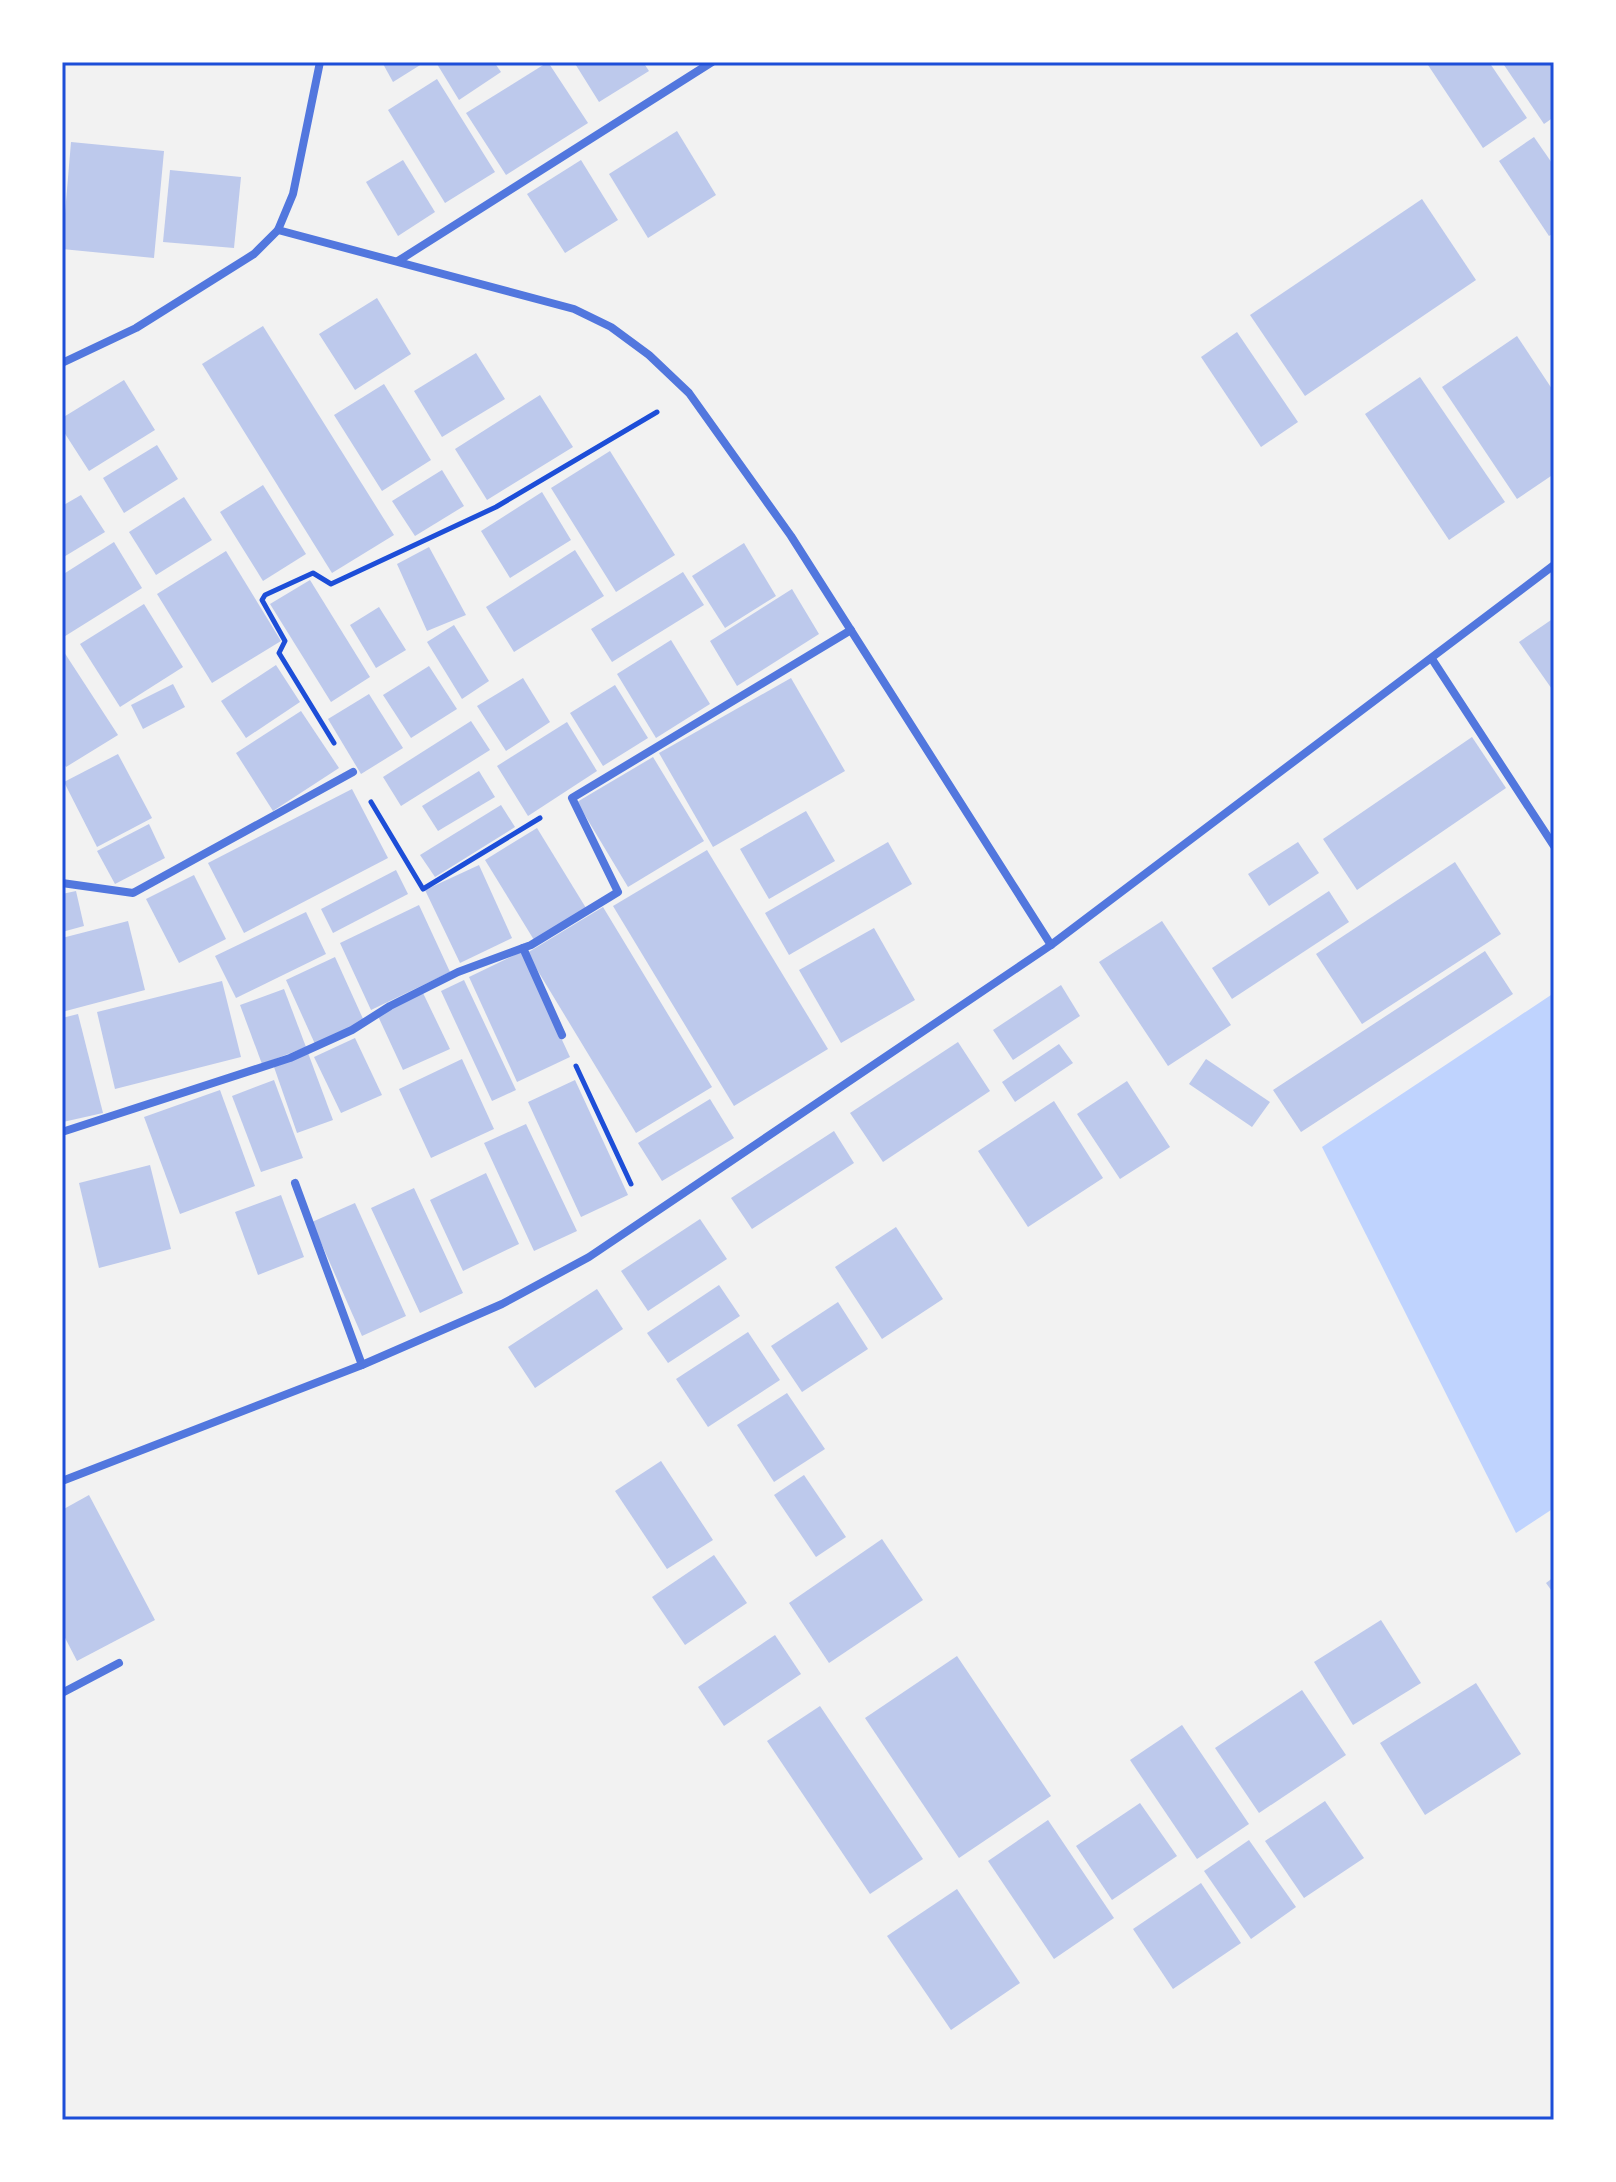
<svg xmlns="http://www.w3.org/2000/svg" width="1616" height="2182" font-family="Lato,sans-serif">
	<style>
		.water { fill: #bfd3fe }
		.building { fill: #bdc9ec }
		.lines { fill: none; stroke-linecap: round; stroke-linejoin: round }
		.path { stroke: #1d4ed8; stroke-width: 5 }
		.minor { stroke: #5277de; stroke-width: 8 }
		.neatline { fill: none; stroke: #1d4ed8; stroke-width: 3 }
	</style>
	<rect width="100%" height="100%" fill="#f2f2f2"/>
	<path class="water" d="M1554,993v515l-38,25 -194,-386z"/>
	<g class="building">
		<path d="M382,62h43l-32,20z"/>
		<path d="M441,62h53l7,10 -42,28 -22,-36z"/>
		<path d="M548,62l40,61 -82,52 -40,-62z"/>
		<path d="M574,62h69l6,9 -50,31z"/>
		<path d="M1426,62h63l38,56 -44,30z"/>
		<path d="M1502,62h52v55l-10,7z"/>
		<path d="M437,79l58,93 -50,31 -57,-93z"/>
		<path d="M677,131l39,64 -68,43 -39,-64z"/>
		<path d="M1534,137l20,29v67l-5,3 -50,-75z"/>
		<path d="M71,142l93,9 -10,107 -92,-9z"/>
		<path d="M403,160l32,52 -37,24 -32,-54z"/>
		<path d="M581,160l37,60 -53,33 -38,-59z"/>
		<path d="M170,170l71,7 -7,71 -71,-6z"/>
		<path d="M1422,199l54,81 -171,116 -55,-81z"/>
		<path d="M377,298l34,56 -56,36 -36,-56z"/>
		<path d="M263,326l131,209 -62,38 -130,-209z"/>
		<path d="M1237,332l61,90 -37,25 -60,-90z"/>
		<path d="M1517,336l37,56v82l-37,25 -75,-112z"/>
		<path d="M476,353l29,46 -63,38 -28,-46z"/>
		<path d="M1420,377l85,125 -56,38 -84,-126z"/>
		<path d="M124,380l31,50 -66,41 -27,-42v-11z"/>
		<path d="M384,384l47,76 -49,31 -48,-76z"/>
		<path d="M540,395l33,52 -86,53 -32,-51z"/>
		<path d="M157,445l21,34 -54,34 -21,-35z"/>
		<path d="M610,451l65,104 -59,37 -65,-104z"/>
		<path d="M442,470l22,36 -49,30 -23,-35z"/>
		<path d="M263,485l43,69 -43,27 -43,-69z"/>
		<path d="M542,492l29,48 -61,38 -29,-47z"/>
		<path d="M81,495l24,37 -43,26v-52z"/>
		<path d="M184,497l28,43 -56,35 -27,-43z"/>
		<path d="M114,542l28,46 -80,50v-63z"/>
		<path d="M744,543l32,53 -51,32 -33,-52z"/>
		<path d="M429,547l37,68 -39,16 -30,-67z"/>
		<path d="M575,550l29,46 -90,56 -28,-45z"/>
		<path d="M226,551l55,90 -69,42 -55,-89z"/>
		<path d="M683,572l21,33 -92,57 -21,-33z"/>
		<path d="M310,580l60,97 -39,25 -61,-98z"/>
		<path d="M792,589l27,45 -82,52 -27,-45z"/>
		<path d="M144,604l39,63 -63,40 -40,-63z"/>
		<path d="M379,607l27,43 -30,18 -26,-43z"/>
		<path d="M1554,618v74l-35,-50z"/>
		<path d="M454,625l35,56 -27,18 -35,-57z"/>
		<path d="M671,640l39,64 -54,34 -39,-64z"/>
		<path d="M64,652l54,83 -52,32 -4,-7v-107z"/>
		<path d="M276,665l24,37 -54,36 -25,-37z"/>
		<path d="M429,666l28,43 -46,29 -28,-43z"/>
		<path d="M523,678l27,44 -44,29 -29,-45z"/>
		<path d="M791,678l54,93 -132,76 -54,-94z"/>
		<path d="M173,684l12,23 -42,22 -12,-24z"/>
		<path d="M615,685l33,53 -45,28 -33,-53z"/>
		<path d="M369,694l34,54 -42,26 -33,-55z"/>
		<path d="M301,711l38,57 -66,43 -37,-58z"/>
		<path d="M471,721l19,29 -89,56 -18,-29z"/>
		<path d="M567,722l30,49 -69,45 -31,-50z"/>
		<path d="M1472,737l34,51 -149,102 -34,-51z"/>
		<path d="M118,754l34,64 -55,29 -33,-65z"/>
		<path d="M653,757l51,84 -76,46 -51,-85z"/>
		<path d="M479,771l16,26 -57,34 -16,-25z"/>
		<path d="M352,789l36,69 -144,75 -36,-70z"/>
		<path d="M501,805l14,22 -80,50 -15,-22z"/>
		<path d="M806,811l29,50 -66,38 -29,-50z"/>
		<path d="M149,824l16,34 -50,26 -18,-33z"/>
		<path d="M537,828l49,80 -52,32 -49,-80z"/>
		<path d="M888,842l24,42 -123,71 -24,-42z"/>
		<path d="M1298,842l21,31 -50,33 -21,-32z"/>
		<path d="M707,850l121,199 -94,57 -121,-200z"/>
		<path d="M1455,862l46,72 -139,90 -46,-70z"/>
		<path d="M479,865l33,73 -52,25 -35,-73z"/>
		<path d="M396,870l12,24 -75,39 -12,-24z"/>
		<path d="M194,875l32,64 -47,24 -33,-64z"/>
		<path d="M76,891l8,35 -22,6v-38z"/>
		<path d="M1329,891l20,31 -117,77 -20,-31z"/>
		<path d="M419,905l31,67 -79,38 -31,-67z"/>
		<path d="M603,907l109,180 -76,46 -109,-180z"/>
		<path d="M306,912l20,42 -90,44 -21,-42z"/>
		<path d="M128,921l17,69 -83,22v-74z"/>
		<path d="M1162,921l69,104 -63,41 -69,-104z"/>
		<path d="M874,928l41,72 -74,43 -42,-73z"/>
		<path d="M1485,951l28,43 -212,138 -28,-42z"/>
		<path d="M521,952l49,105 -53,25 -48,-105z"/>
		<path d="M335,957l29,64 -49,23 -29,-64z"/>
		<path d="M464,980l52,110 -24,11 -51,-110z"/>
		<path d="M222,981l19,76 -126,32 -18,-77z"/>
		<path d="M1061,985l19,31 -67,44 -20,-30z"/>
		<path d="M284,989l22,58 -44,17 -22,-59z"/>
		<path d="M423,993l27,56 -47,21 -26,-56z"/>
		<path d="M78,1014l25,99 -40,9 -1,-104z"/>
		<path d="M355,1038l27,57 -41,18 -27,-56z"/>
		<path d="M958,1042l32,49 -107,71 -33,-49z"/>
		<path d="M1059,1044l14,19 -58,39 -13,-20z"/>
		<path d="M308,1053l25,67 -36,13 -23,-66z"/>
		<path d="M462,1059l32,70 -63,29 -32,-69z"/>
		<path d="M1206,1059l64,43 -18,25 -63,-43z"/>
		<path d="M274,1080l29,78 -42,14 -29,-76z"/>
		<path d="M575,1080l53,115 -47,22 -53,-115z"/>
		<path d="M1127,1081l43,66 -50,32 -43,-65z"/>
		<path d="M220,1090l35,96 -75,28 -36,-97z"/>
		<path d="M710,1099l24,39 -72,43 -24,-38z"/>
		<path d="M1054,1101l49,77 -75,49 -50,-76z"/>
		<path d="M526,1124l51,107 -43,20 -50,-108z"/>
		<path d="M834,1131l20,32 -102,66 -21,-31z"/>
		<path d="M150,1165l21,84 -72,19 -20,-85z"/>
		<path d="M486,1173l33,71 -56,27 -33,-71z"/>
		<path d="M414,1188l49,105 -43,20 -49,-105z"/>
		<path d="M281,1195l23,62 -46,18 -23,-63z"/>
		<path d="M355,1203l51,113 -44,20 -50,-114z"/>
		<path d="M700,1219l27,40 -79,52 -27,-40z"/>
		<path d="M896,1227l47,72 -61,40 -47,-72z"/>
		<path d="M719,1285l21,31 -72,47 -21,-30z"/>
		<path d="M597,1289l26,40 -88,59 -27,-41z"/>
		<path d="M838,1302l30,47 -66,43 -31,-46z"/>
		<path d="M748,1332l32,48 -72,47 -32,-48z"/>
		<path d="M787,1393l38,56 -51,33 -37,-57z"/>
		<path d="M661,1461l52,79 -46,29 -52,-78z"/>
		<path d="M804,1475l42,62 -30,20 -42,-62z"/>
		<path d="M89,1495l66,125 -78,41 -15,-29v-122z"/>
		<path d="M882,1539l41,61 -94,63 -40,-60z"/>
		<path d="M714,1555l33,48 -62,42 -33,-48z"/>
		<path d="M1554,1577v17l-8,-11z"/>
		<path d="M1381,1620l40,63 -68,42 -39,-63z"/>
		<path d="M775,1635l26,39 -77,52 -26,-39z"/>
		<path d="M957,1656l94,140 -92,62 -94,-140z"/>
		<path d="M1476,1683l45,71 -96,61 -45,-72z"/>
		<path d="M1302,1690l44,65 -87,58 -44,-65z"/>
		<path d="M820,1706l103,153 -53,35 -103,-153z"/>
		<path d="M1182,1725l67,99 -52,35 -67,-99z"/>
		<path d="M1325,1801l39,57 -60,40 -39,-57z"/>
		<path d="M1140,1803l37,53 -65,44 -36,-54z"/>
		<path d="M1048,1820l66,98 -60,41 -66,-98z"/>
		<path d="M1249,1840l47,67 -45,32 -47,-68z"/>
		<path d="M1201,1883l40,60 -68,46 -40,-60z"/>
		<path d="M957,1889l63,94 -69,47 -64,-94z"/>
	</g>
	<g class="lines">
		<g class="path">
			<path d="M334,743l-55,-90 6,-12 -23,-41 3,-5 48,-22 18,11 165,-77 161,-95"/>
			<path d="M371,802l52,87 117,-71"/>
			<path d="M576,1066l55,118"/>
		</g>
		<g class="minor">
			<path d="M278,230l296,79 37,18 38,28 40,38 102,143 260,409"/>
			<path d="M398,261l314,-199"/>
			<path d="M62,363l74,-35 118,-74 24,-24 15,-36 27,-132"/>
			<path d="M1432,659l122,187"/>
			<path d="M62,883l71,10 220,-121"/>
			<path d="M523,948l39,87"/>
			<path d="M62,1132l228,-74 62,-28 38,-24 68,-34 73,-27 87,-53 -46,-94 279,-168"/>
			<path d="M295,1183l67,182"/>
			<path d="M62,1481l300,-116 140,-61 87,-47 462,-312 503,-380"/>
			<path d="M62,1693l57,-30"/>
		</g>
	</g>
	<rect width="1616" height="2182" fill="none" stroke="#ffffff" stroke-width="128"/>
	<rect x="64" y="64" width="1488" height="2054" class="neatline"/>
</svg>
